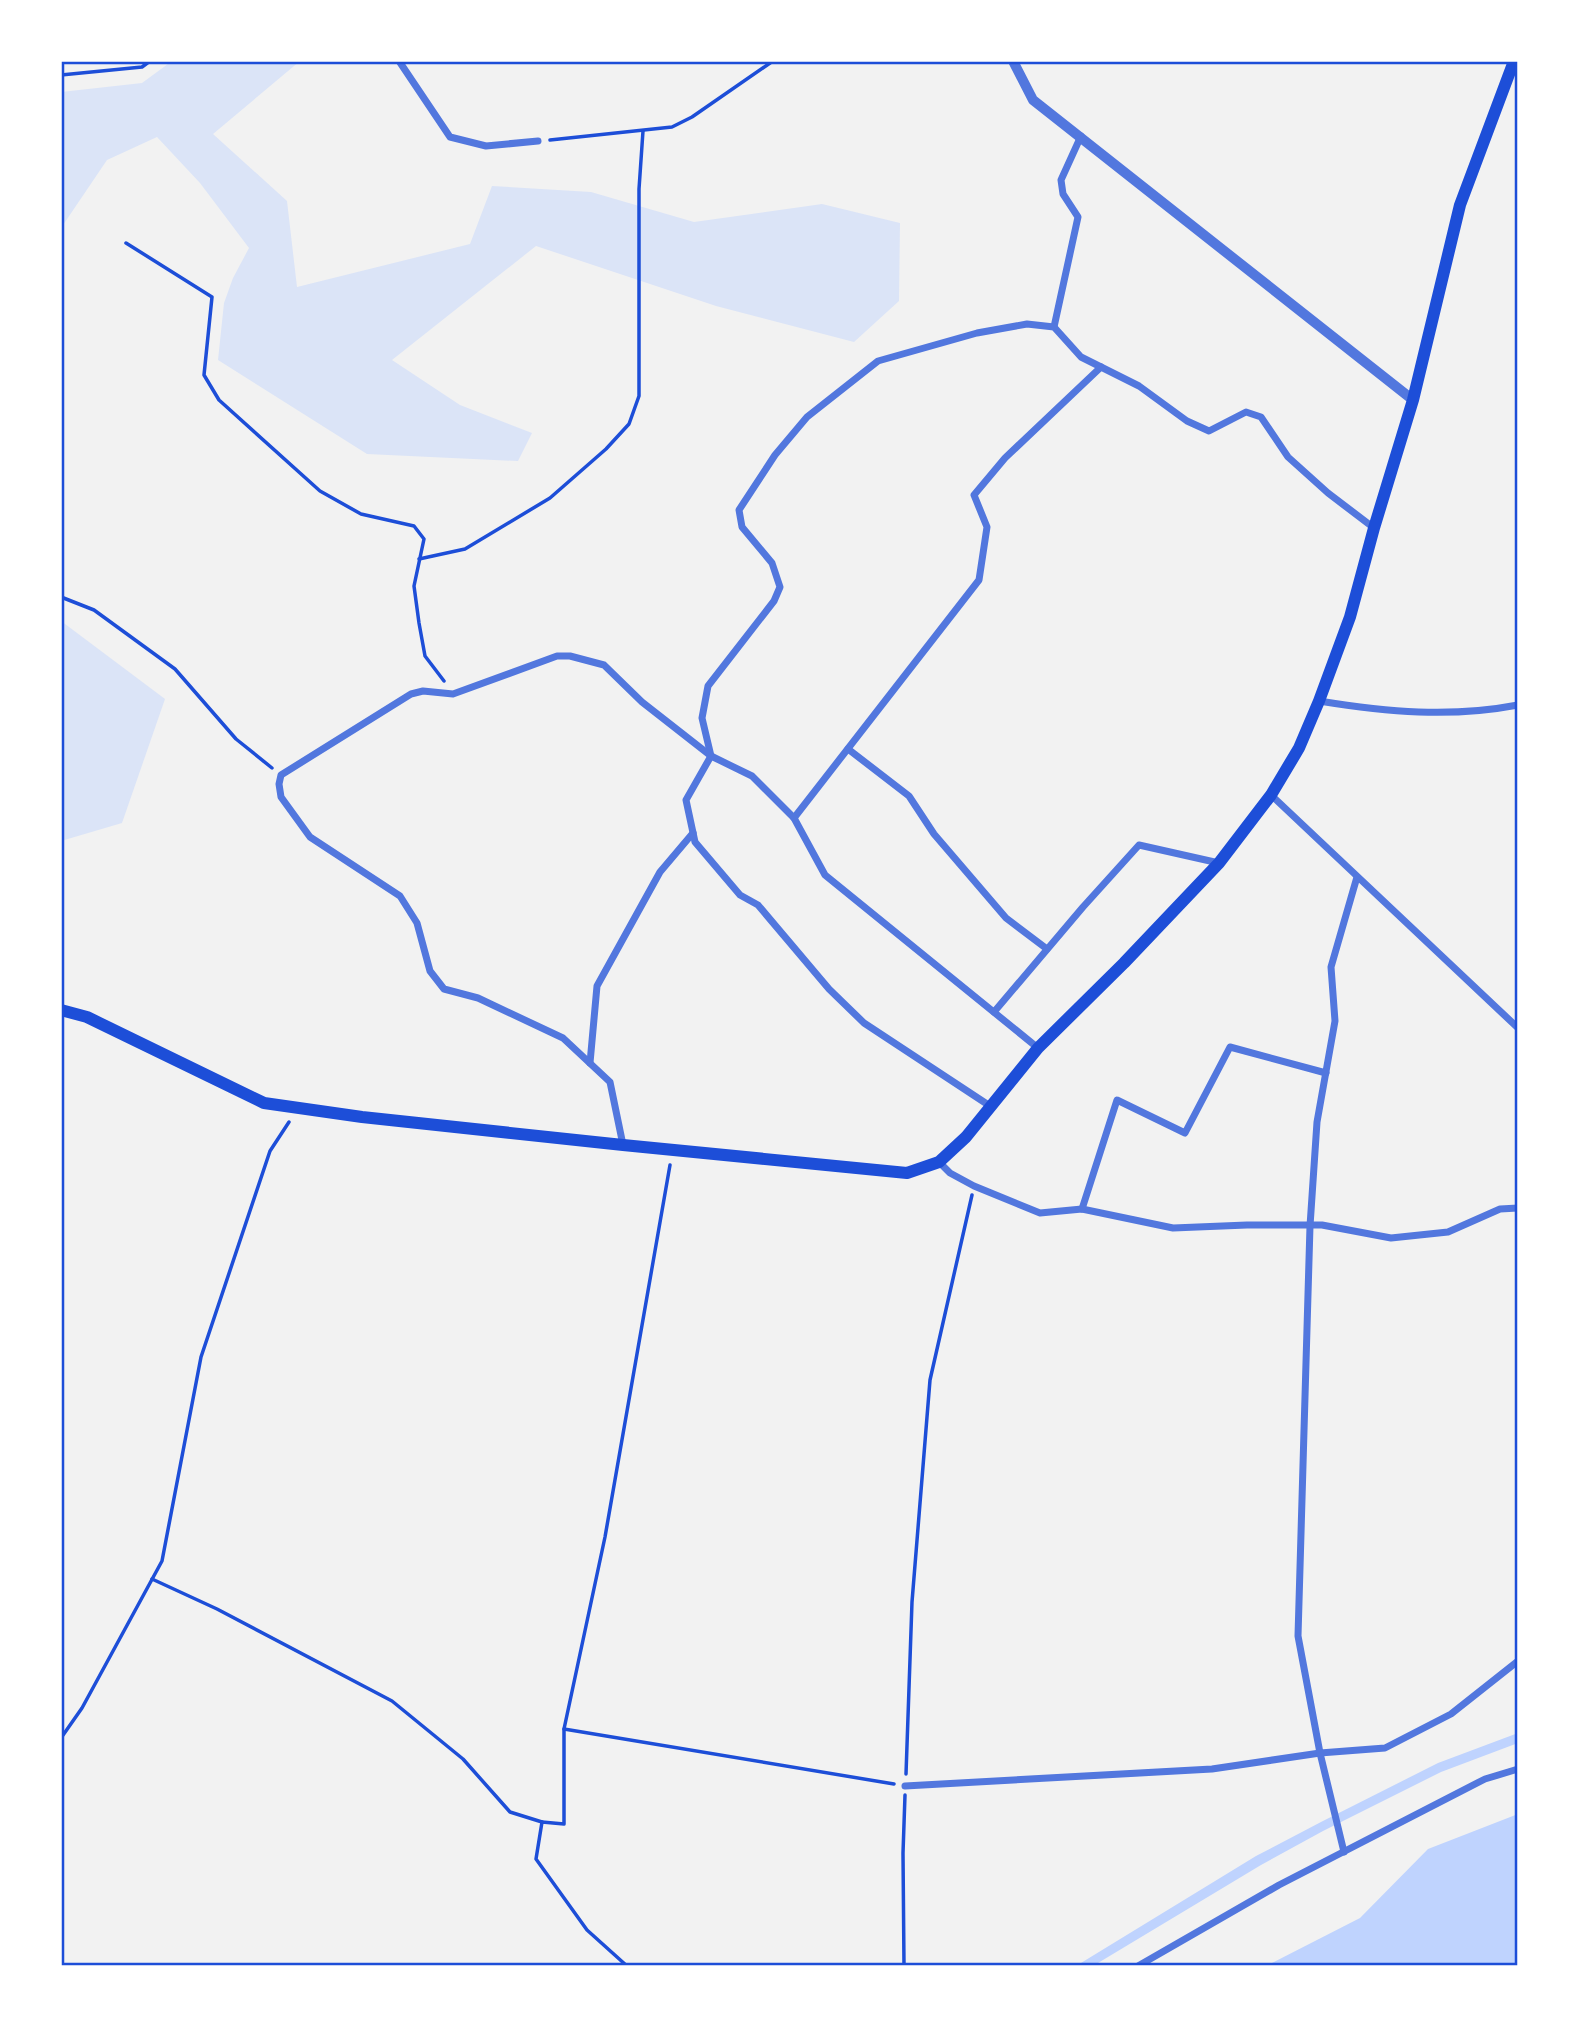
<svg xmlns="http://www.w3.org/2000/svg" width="1579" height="2027" font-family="'Archivo Narrow',sans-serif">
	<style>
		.green { fill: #dbe4f7 }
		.water { fill: #bfd3fe }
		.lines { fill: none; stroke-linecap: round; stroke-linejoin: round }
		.path { stroke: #1d4ed8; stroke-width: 3.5 }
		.minor { stroke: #5277de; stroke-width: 7 }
		.tertiary { stroke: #5277de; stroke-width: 10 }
		.secondary { stroke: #1d4ed8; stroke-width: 12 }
		.neatline { fill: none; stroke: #1d4ed8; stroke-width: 2.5 }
	</style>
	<rect width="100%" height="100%" fill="#f2f2f2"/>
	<g class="green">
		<path d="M172,61h128l-87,73 74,67 10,86 173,-43 22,-58 99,6 103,30 128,-18 78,19 -1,78 -45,41 -138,-36 -180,-60 -144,114 68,45 72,28 -14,28 -151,-7 -149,-94 6,-57 9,-25 16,-30 -49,-65 -43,-46 -50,23 -46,68v-136l81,-9z"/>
		<path d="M61,621l104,78 -43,124 -61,18z"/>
	</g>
	<g class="water">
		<path d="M1518,1733v10l-77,29 -118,59 -62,34 -168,101h-17l180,-110 65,-34 117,-59z"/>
		<path d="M1518,1814v152h-252l94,-48 68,-69z"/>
	</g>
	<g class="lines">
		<g class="path">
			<path d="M61,75l81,-8 8,-6"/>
			<path d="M550,140l122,-13 20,-10 81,-56"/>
			<path d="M126,243l86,54 -8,78 15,25 101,91 41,23 53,12 10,13 -10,47 5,37 6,33 19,25"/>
			<path d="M419,559l46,-10 85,-51 56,-49 23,-25 10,-28v-207l4,-58"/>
			<path d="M61,597l33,13 81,59 61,70 36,29"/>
			<path d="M152,1579l65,30 175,92 71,58 47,53 32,10"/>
			<path d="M564,1729l330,55"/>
			<path d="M61,1738l21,-30 80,-147 39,-204 69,-206 19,-29"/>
			<path d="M906,1774l6,-172 18,-222 42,-185"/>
			<path d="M627,1966l-40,-36 -51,-71 6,-37 22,2v-95l41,-192 65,-372"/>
			<path d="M904,1966l-1,-113 2,-58"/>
		</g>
		<g class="minor">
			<path d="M399,61l51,76 36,9 52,-5"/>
			<path d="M1054,327l24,-110 -15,-23 -2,-14 20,-44"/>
			<path d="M1319,701c68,11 131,17 199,4"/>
			<path d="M848,749l61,47 25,38 72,84 41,31"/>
			<path d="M1271,795l247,233"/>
			<path d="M794,818l185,-238 8,-53 -13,-32 31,-37 96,-91"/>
			<path d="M994,1012l89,-105 56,-62 80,18"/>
			<path d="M590,1063l7,-77 63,-114 33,-39"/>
			<path d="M990,1106l-126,-83 -35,-34 -71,-84 -18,-10 -45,-53 -9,-42 25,-44 -9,-38 6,-32 66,-85 6,-14 -8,-24 -30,-36 -3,-17 36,-55 32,-38 71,-56 99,-28 50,-9 27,3 27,30 58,29 48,35 22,10 37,-19 15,5 27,40 40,36 46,35"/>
			<path d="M623,1145l-13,-63 -47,-44 -85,-40 -34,-9 -14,-18 -13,-48 -17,-27 -90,-59 -29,-40 -2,-13 2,-9 130,-81 12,-3 30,3 104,-38h13l34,9 38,37 69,54 41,20 42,42 31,57 213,173"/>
			<path d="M939,1162l11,11 24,13 66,27 42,-4 91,19 74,-3h75l69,13 57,-6 52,-23 18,-1"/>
			<path d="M1082,1209l35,-109 68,33 45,-86 96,26"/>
			<path d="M905,1786l307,-17 108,-16 65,-5 66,-34 67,-53"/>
			<path d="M1344,1852l-24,-99 -22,-117 12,-410 7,-104 18,-101 -4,-54 26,-90"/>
			<path d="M1138,1966l141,-81 206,-106 33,-10"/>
		</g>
		<path class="tertiary" d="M1013,61l20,39 380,300"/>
		<path class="secondary" d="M61,1010l26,7 177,86 98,14 261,28 284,28 32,-11 27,-25 72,-89 86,-85 95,-100 52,-68 28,-47 20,-47 31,-84 24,-89 39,-128 47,-195 54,-144"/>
	</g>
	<rect width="1579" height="2027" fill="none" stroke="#ffffff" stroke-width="126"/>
	<rect x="63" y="63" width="1453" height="1901" class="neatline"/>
</svg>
